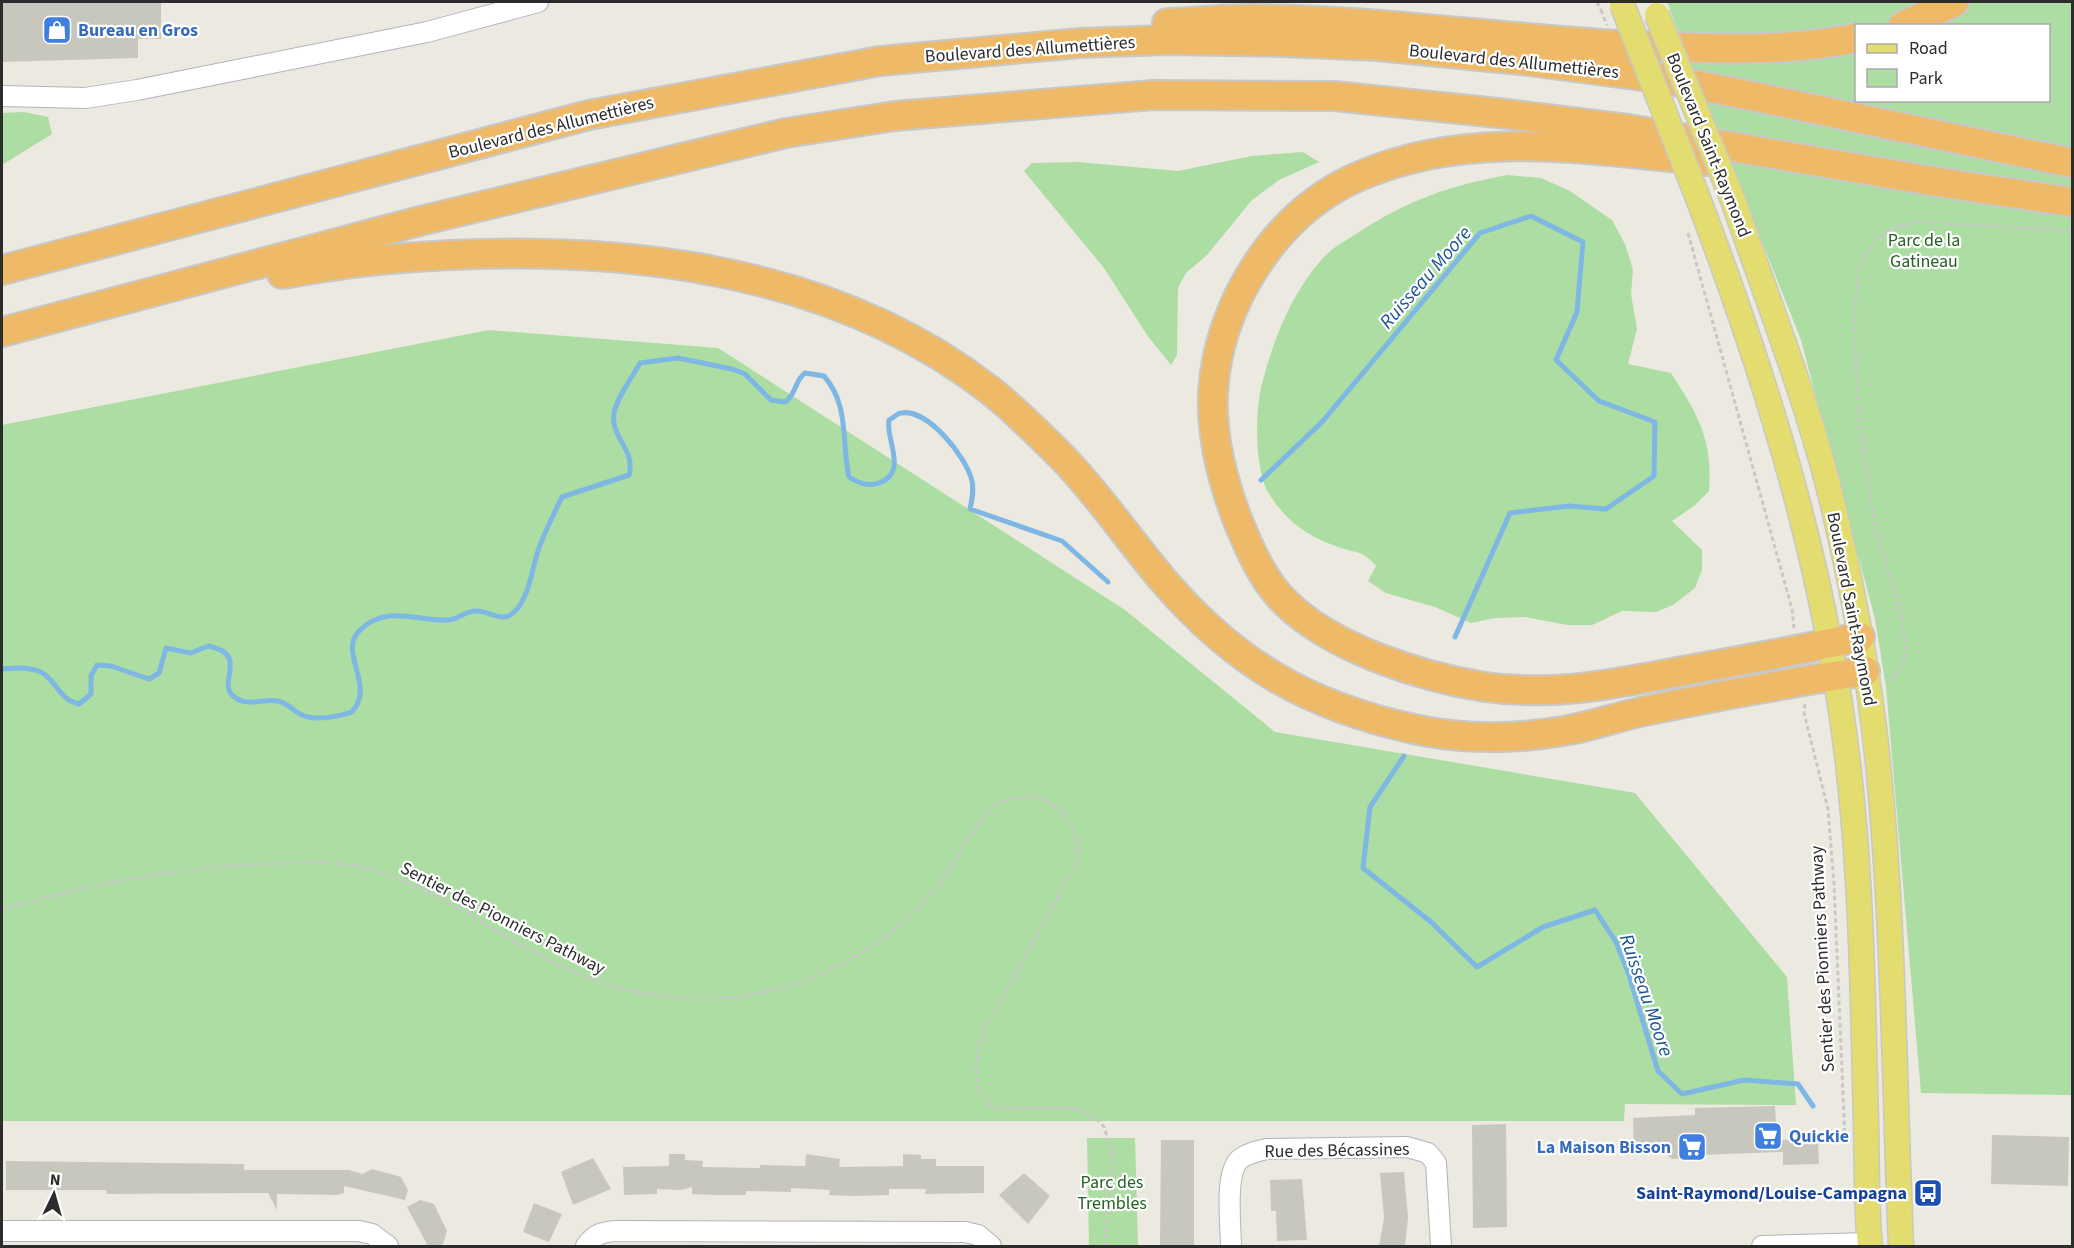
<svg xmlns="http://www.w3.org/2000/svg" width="2074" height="1248" font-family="'Source Sans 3',sans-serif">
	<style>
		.green { fill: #acdda2; fill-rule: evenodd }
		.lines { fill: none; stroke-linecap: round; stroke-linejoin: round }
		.stream { stroke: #7eb7e3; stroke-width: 5 }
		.building { fill: #c8c7be }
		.minor-casing { stroke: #b3b3be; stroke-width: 22 }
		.major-casing { stroke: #c8c8c8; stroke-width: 27 }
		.highway-casing { stroke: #c8c8c8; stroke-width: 32 }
		.path { stroke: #c8c8c8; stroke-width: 3; stroke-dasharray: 4.5 3; stroke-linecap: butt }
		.minor { stroke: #fff; stroke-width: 20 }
		.major { stroke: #e3dc6e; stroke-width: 24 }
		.highway { stroke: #efba68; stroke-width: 28 }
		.major-bridge-casing { stroke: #c8c8c8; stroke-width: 27; stroke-linecap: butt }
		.path-bridge { stroke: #c8c8c8; stroke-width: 3; stroke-dasharray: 4.5 3; stroke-linecap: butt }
		.major-bridge { stroke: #e3dc6e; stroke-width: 24 }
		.labels { text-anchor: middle; stroke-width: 4.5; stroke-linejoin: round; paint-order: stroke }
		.shop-label { font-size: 18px; font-weight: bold; fill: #366cbe; stroke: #fff; text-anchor: start }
		.street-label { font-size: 18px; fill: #2c2c2c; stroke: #fff }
		.park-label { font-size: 18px; fill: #246322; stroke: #fff }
		.transit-label { font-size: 18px; font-weight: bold; fill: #164399; stroke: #fff; text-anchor: end }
		.water-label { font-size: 20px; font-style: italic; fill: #1b5491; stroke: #fff }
	</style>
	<rect width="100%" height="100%" fill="#ece9e0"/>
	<g class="green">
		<path d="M1667 2H2072V1095L1921 1093 1886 687 1875 619 1801 340ZM1856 26H2048V100H1856Z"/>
		<path d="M24 112 48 117 52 134 2 165V113Z"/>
		<path d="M1303 152 1319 162 1279 180 1252 200 1207 255 1186 273 1178 288 1177 355 1171 365 1147 335 1104 268 1024 171 1032 163 1078 162 1178 171 1252 156Z"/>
		<path d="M1508 175 1541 178 1570 191 1612 220 1625 244 1633 270 1631 294 1637 329 1628 364 1671 373C1698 415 1713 439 1709 491L1694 506 1672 521 1702 550V570L1695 588 1673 605 1656 612 1622 611 1592 625H1567L1525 617 1495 618 1471 623 1435 607 1386 593 1368 581 1376 566C1362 550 1359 554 1341 548 1308 537 1286 522 1268 492 1255 469 1255 414 1261 388 1272 343 1291 293 1323 258 1332 248 1345 241 1356 234 1408 200 1448 186 1508 175Z"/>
		<path d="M489 330 718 348 1125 610 1275 732 1635 793 1787 977 1796 1105 1625 1104 1624 1121H2V425Z"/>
		<path d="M1087 1138H1135L1138 1246H1089Z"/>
	</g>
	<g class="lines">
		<g class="stream">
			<path d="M1261 480 1322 422 1480 233 1531 216 1583 242 1577 312 1556 360 1599 401 1655 422 1654 476 1606 509 1569 506 1510 513 1455 637"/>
			<path d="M2 669C15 668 32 666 44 674 58 684 60 700 79 704L91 694V676L97 665 111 666 149 679 159 673 166 648 191 653 208 646C250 654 217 682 233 696 247 708 263 698 278 701 288 703 293 711 302 715 315 721 338 717 352 712 376 685 338 653 359 631 386 604 415 621 447 620 458 620 466 610 477 611 494 612 503 626 518 608 531 590 532 567 539 548 545 531 554 514 562 497L629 475C636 449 610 438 614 413 617 397 632 378 640 363L678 358 732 369 745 374 771 400 785 402C796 395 795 380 805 373L824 376C850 406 841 441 849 477 858 483 868 487 879 483 909 472 885 439 889 420 893 418 898 413 901 413 928 408 967 458 972 481 974 491 972 500 970 509L1062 541 1108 582"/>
			<path d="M1404 756 1370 807 1363 868 1431 922 1477 967 1543 927 1595 910 1616 942 1628 972 1658 1071 1682 1094 1744 1080 1798 1084 1813 1106"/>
		</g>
	</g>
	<g class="building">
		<path d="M2 2H161V39H138V58L2 62Z"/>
		<path d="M1775 1106 1777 1140 1818 1139 1819 1164 1783 1165V1152L1697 1155 1692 1158 1672 1159 1663 1152 1634 1154 1633 1118 1695 1115V1108Z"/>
		<path d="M1506 1124 1507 1227 1473 1228 1472 1125Z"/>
		<path d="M1992 1135 2069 1137 2068 1186 1991 1184Z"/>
		<path d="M1161 1140H1194V1246H1160Z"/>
		<path d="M669 1154H685V1160L703 1161 702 1167 760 1168V1165L805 1166 806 1154 840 1159 839 1167 903 1166V1154L921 1155V1159H936V1166H984V1193L925 1194 926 1189H889V1195L855 1196 829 1195 830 1190 791 1188V1192L746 1191V1195H713L692 1194V1187L681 1190 657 1189V1194L624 1195 623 1167 669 1166Z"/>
		<path d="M593 1158 611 1189 573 1205 561 1172Z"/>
		<path d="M6 1161 244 1164V1170H349L362 1174 372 1169 401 1177 408 1190 405 1200 344 1186V1193L338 1195 277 1194V1210L268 1193 107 1194 106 1190H6Z"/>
		<path d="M1404 1172 1408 1218 1405 1246H1379L1384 1218 1380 1173Z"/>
		<path d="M1024 1173 1050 1196 1028 1224 999 1195Z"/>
		<path d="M1302 1179 1307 1240 1277 1241 1276 1211H1271L1270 1180Z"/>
		<path d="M420 1200 434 1204 447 1231 443 1244 439 1246H428L407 1207Z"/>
		<path d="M534 1203 562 1214 549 1242 523 1232Z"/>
	</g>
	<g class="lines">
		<g class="minor-casing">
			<g id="minor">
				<path d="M2 96 85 98 137 90 427 32 538 2"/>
				<path d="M2 1231H359L372 1234 388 1246"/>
				<path d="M586 1246C594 1235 601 1232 615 1231L965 1232 978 1235 991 1246"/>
				<path d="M1231 1246C1231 1226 1224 1172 1240 1159 1248 1153 1258 1151 1267 1149L1407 1147 1428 1153 1436 1163 1441 1246"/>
				<path d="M1762 1246 1869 1243"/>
			</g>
		</g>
		<g class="major-casing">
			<g id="major">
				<path d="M1696 193C1769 384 1829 579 1850 782 1862 895 1863 1009 1866 1122 1867 1163 1866 1205 1870 1246"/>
				<path d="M1733 200C1770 308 1814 415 1838 527 1855 601 1869 678 1877 754 1894 917 1894 1082 1901 1246"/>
			</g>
		</g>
		<g class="highway-casing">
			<g id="highway">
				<path d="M1167 23C1194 22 1222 19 1249 19 1381 19 1512 41 1644 46 1715 49 1786 52 1856 38"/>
				<path d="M1903 26 1954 2"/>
				<path d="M1708 161C1591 150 1467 127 1355 178 1274 215 1218 305 1213 393 1211 436 1223 482 1238 521 1250 550 1263 581 1286 603 1333 649 1422 677 1485 687 1554 697 1621 683 1688 670 1746 660 1803 649 1860 637"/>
				<path d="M2 270 589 115 880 61 1080 43 1166 40 1281 42 1378 46 1529 61 1665 79 1737 93 2072 163"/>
				<path d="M282 274C314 269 346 263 378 260 587 241 819 257 991 391 1016 411 1040 435 1062 457 1099 495 1129 540 1163 580 1234 663 1307 706 1414 729 1462 740 1516 739 1563 731 1589 727 1614 718 1640 712 1715 696 1790 683 1865 671"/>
				<path d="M2 332 420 221 786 133 895 116 1153 95 1334 96 1498 113 1628 129 1937 182 2072 202"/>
			</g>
		</g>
		<g class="path">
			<path d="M1597 2 1601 10"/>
			<path d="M1688 233 1792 609 1794 629"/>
			<path d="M1888 681C1897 675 1904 668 1905 656 1908 615 1884 568 1876 528 1865 474 1841 298 1866 253 1878 233 1896 226 1918 222L2072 231"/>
			<path d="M1805 704 1804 713 1828 809 1834 884 1845 1140"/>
			<path d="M2 909C87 885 173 868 262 864 294 863 325 860 356 866 425 881 483 925 544 958 672 1026 817 1009 920 906 949 877 965 838 992 808 1034 779 1083 810 1078 861L983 1032 976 1063 978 1091 994 1108H1077L1096 1118 1104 1127 1112 1151 1105 1246"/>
		</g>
		<use href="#minor" class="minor"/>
		<use href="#major" class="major"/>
		<use href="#highway" class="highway"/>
		<g class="major-bridge-casing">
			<g id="major-bridge">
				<path d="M1622 4 1696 193"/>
				<path d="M1657 15 1733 200"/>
			</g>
		</g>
		<path class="path-bridge" d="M1601 10 1607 25"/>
		<use href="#major-bridge" class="major-bridge"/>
	</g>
	<defs>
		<g id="shop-square" transform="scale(1.5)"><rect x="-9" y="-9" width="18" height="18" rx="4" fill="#3f7fe0" stroke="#fff"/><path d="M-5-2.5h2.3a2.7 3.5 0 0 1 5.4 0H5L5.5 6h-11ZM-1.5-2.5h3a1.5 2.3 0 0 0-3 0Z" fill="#fff"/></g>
		<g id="supermarket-square" transform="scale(1.5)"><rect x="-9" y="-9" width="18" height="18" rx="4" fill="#3f7fe0" stroke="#fff"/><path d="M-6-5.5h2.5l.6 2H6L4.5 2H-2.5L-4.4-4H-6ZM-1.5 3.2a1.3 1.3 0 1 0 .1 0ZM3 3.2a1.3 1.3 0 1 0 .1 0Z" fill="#fff"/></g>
		<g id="bus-square" transform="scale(1.5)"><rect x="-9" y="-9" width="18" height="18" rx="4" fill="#1a4fb4" stroke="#fff"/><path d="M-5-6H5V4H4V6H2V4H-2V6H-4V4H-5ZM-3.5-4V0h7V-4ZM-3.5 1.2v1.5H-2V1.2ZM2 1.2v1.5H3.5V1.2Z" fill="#fff"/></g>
	</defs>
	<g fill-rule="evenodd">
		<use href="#shop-square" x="57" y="30"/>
		<use href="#supermarket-square" x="1768" y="1136"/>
		<use href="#supermarket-square" x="1692" y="1147"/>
		<use href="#bus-square" x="1928" y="1193"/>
	</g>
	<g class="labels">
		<g class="shop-label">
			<text x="78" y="36">Bureau en Gros</text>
			<text x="1789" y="1142">Quickie</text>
			<text x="1671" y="1153" text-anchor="end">La Maison Bisson</text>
		</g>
		<g class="street-label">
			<text transform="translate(1030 49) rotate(-4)" y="6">Boulevard des Allumettières</text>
			<text transform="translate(1514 61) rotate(6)" y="6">Boulevard des Allumettières</text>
			<text transform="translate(551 127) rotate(-14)" y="6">Boulevard des Allumettières</text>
			<text transform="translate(1709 145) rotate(68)" y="6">Boulevard Saint-Raymond</text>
			<text transform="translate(1852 609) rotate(79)" y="6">Boulevard Saint-Raymond</text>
			<text transform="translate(503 918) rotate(27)" y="6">Sentier des Pionniers Pathway</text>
			<text transform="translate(1822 959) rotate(-93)" y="6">Sentier des Pionniers Pathway</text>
			<text transform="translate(1337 1150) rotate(-1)" y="6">Rue des Bécassines</text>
		</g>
		<g class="park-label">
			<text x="1924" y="246">Parc de la<tspan x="1924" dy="21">Gatineau</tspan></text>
			<text x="1112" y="1188">Parc des<tspan x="1112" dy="21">Trembles</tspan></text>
		</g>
		<g class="transit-label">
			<text x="1907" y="1199">Saint-Raymond/Louise-Campagna</text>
		</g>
		<g class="water-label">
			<text transform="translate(1425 277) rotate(-49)" y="7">Ruisseau Moore</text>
			<text transform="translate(1647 995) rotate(71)" y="7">Ruisseau Moore</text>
		</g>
	</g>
	<rect width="2074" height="1248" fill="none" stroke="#2c2c2c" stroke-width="6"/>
	<rect x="1855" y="24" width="195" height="78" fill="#ffffff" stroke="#ababab" stroke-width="1.5"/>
	<rect x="1867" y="44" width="30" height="9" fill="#e3dc6e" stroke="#ababab" stroke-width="1.5"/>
	<text x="1909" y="54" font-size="18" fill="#2c2c2c">Road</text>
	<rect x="1867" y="69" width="30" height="18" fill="#acdda2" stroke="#ababab" stroke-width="1.5"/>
	<text x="1909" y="84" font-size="18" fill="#2c2c2c">Park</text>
	<g transform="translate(54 1194) rotate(5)" stroke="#ffffff" stroke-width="4.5" paint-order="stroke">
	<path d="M0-4.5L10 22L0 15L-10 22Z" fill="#2c2c2c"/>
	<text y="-9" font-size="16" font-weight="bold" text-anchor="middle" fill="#2c2c2c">N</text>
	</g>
</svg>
